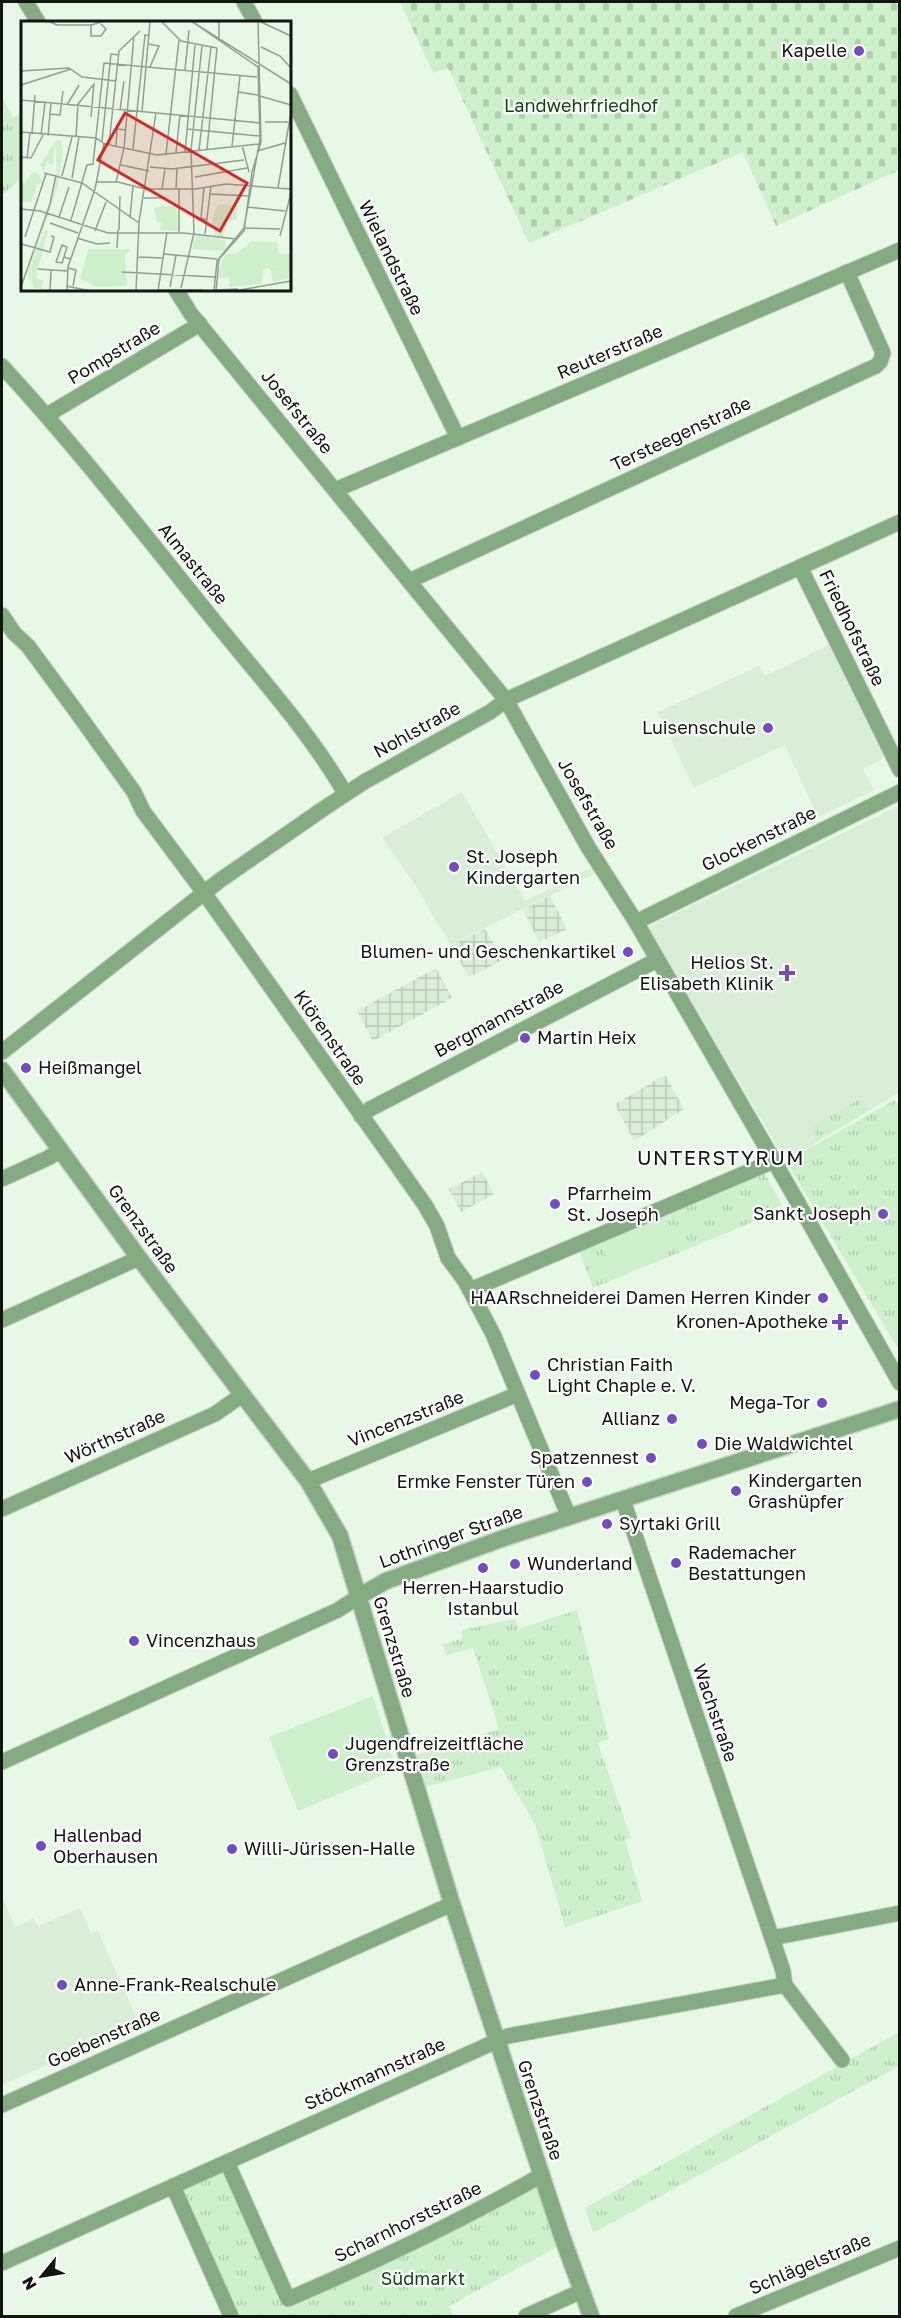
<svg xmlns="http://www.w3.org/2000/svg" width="901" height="2318" font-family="'Golos Text',sans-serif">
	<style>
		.built { fill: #d8eed7 }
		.industrial { fill: url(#industrial-grid) }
		.grass { fill: url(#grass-tufts) }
		.cemetery { fill: url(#cemetery-stones) }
		.garden { fill: #cef0cc }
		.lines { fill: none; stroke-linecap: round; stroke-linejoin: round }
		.minor-casing { stroke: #c6d4c4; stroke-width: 17 }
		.tertiary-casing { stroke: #c6d4c4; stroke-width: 19 }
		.minor { stroke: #85ab83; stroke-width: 15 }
		.tertiary { stroke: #85ab83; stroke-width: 16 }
		.poi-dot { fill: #714cc5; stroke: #fff; stroke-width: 2 }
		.labels { text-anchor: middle; stroke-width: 4.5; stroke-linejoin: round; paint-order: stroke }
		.poi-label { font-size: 18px; fill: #111611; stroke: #fff; text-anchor: start }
		.park-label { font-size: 18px; fill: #0f4610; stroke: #fff }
		.street-label { font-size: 18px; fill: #111611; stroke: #fff }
		.neighbourhood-label { font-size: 20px; letter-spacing: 1.5px; fill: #111611; stroke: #fff }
		.inset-road { fill: none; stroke: #929e91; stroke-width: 1.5 }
		.view { fill: #d62828; fill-opacity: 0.15; stroke: #d62828; stroke-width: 3 }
		.inset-edge { fill: none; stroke: #111611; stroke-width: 3 }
	</style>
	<defs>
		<pattern id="industrial-grid" width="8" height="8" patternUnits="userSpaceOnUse" patternTransform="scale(1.5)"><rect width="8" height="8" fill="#d8eed7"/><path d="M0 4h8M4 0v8" fill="none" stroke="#b8cbb8"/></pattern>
		<pattern id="grass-tufts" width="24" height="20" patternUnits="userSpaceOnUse" patternTransform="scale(1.5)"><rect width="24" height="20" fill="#cef0cc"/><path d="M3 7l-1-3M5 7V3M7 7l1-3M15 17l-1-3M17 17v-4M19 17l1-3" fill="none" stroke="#b0cdae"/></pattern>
		<pattern id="cemetery-stones" width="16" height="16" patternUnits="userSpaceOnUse" patternTransform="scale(1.5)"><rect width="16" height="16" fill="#cef0cc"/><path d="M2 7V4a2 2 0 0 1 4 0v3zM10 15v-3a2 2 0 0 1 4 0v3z" fill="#b0cdae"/></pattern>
	</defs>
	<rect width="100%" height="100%" fill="#e8f8e6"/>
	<g class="built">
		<path d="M829 645 884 758 863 769 874 790 818 817 785 745 694 788 658 712 759 666 765 676Z"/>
		<path d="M462 792 525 901 600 864 604 869 450 945 414 883 382 838Z"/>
		<path d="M899 806V1092L786 1161 648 927Z"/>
		<path d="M2 1897 15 1927 34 1918 38 1926 80 1908 91 1933 98 1931 139 2024 2 2085Z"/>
	</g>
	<g class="industrial">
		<path d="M550 896 567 929 539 942 523 910Z"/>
		<path d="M485 929 503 960 469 977 450 946Z"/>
		<path d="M436 968 452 998 373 1041 357 1011Z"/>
		<path d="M665 1075 684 1109 634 1141 615 1104Z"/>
		<path d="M482 1172 494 1194 461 1212 449 1189Z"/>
	</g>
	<g class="grass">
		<path d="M2 97 13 118 22 112V178L2 195Z"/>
		<path d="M860 1099 867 1112 818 1140 811 1127Z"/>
		<path d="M895 1100 900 1109 899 1350 786 1161Z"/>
		<path d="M764 1172 782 1205 744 1226 593 1288 579 1250Z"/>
		<path d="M577 1610 609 1739 598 1743 631 1838 625 1840 642 1901 565 1927 535 1824 501 1767 417 1789 407 1758 499 1729 473 1648 446 1655 443 1644 462 1639V1630L515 1619 519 1629Z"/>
		<path d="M899 2032V2066L593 2233 585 2208Z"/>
		<path d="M227 2162 288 2299 542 2175 564 2243 449 2306 453 2316H235L177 2193Z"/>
	</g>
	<path class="cemetery" d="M400 2H899L900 87 897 88 900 93 899 170 776 226 743 152 529 243 448 68 433 73Z"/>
	<g class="garden">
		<path d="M662 1217 675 1249 613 1275 600 1243Z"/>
		<path d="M373 1696 396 1770 298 1811 269 1737Z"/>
	</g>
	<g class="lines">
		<g class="minor-casing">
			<g id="minor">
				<path d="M26 2 38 22"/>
				<path d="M244 2 255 22"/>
				<path d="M290 94 458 438"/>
				<path d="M176 290 191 314 506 700 588 847 636 922 793 1194 900 1383"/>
				<path d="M2 366C74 444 140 529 207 612 254 671 307 728 345 793"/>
				<path d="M47 415 200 324"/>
				<path d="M335 490 900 250"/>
				<path d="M800 567 900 770"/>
				<path d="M409 581 876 366 880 362 883 353 847 272"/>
				<path d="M2 615 14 633 28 646 73 707 134 792 143 811 205 894 425 1205 437 1226 448 1258 465 1281 493 1334 569 1517"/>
				<path d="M636 922 900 792"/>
				<path d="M2 1052 219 881 323 809 364 782 490 712 506 700 900 522"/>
				<path d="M361 1116 370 1109 657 960"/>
				<path d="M2 1179 48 1158 61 1150"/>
				<path d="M470 1290 774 1161"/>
				<path d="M2 1320 139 1258"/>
				<path d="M308 1481 518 1394"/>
				<path d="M623 1500 772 1938"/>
				<path d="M2 1509 215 1414 242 1395"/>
				<path d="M2 1762 338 1610 358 1597"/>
				<path d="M785 1985 842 2060"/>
				<path d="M2 2105 452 1904"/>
				<path d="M227 2162 288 2299C375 2262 459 2222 542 2175"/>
				<path d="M173 2186 231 2316"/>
				<path d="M2 2263 508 2036 785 1985 783 1971 772 1938 900 1913"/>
				<path d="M526 2316 582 2291"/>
				<path d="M736 2316 900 2248"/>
			</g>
		</g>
		<g class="tertiary-casing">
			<g id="tertiary">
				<path d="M2 1070 139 1258 308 1481 340 1536 452 1904 560 2231 591 2316"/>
				<path d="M358 1597 386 1581 504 1538 900 1409"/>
			</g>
		</g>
		<use href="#minor" class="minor"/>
		<use href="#tertiary" class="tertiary"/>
	</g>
	<g class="poi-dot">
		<circle cx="859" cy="51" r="6"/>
		<circle cx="768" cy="728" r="6"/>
		<circle cx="454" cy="867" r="6"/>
		<circle cx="628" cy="952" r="6"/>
		<path d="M784 964h6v6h6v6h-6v6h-6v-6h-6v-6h6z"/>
		<circle cx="525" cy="1038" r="6"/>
		<circle cx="26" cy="1068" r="6"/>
		<circle cx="555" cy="1204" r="6"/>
		<circle cx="883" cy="1214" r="6"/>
		<circle cx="823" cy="1298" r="6"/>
		<path d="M837 1313h6v6h6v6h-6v6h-6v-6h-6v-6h6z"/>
		<circle cx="535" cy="1375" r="6"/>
		<circle cx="822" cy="1403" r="6"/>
		<circle cx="672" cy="1419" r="6"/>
		<circle cx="702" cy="1444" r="6"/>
		<circle cx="651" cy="1458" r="6"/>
		<circle cx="587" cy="1482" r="6"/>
		<circle cx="736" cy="1491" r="6"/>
		<circle cx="607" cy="1524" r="6"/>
		<circle cx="676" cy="1563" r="6"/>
		<circle cx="515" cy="1564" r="6"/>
		<circle cx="483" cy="1568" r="6"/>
		<circle cx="134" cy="1641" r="6"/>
		<circle cx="333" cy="1754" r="6"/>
		<circle cx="41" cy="1846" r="6"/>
		<circle cx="232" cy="1849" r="6"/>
		<circle cx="62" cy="1985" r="6"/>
	</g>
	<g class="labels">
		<g class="poi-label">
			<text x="847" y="57" text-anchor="end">Kapelle</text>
			<text x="756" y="734" text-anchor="end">Luisenschule</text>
			<text x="466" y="863">St. Joseph<tspan x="466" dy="21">Kindergarten</tspan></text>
			<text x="616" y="958" text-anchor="end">Blumen- und Geschenkartikel</text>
			<text x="774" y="969" text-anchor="end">Helios St.<tspan x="774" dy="21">Elisabeth Klinik</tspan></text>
			<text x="537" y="1044">Martin Heix</text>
			<text x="38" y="1074">Heißmangel</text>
			<text x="567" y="1200">Pfarrheim<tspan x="567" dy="21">St. Joseph</tspan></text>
			<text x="871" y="1220" text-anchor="end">Sankt Joseph</text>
			<text x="811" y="1304" text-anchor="end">HAARschneiderei Damen Herren Kinder</text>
			<text x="828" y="1328" text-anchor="end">Kronen-Apotheke</text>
			<text x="547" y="1371">Christian Faith<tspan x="547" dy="21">Light Chaple e. V.</tspan></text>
			<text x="810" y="1409" text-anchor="end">Mega-Tor</text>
			<text x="660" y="1425" text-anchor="end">Allianz</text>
			<text x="714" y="1450">Die Waldwichtel</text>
			<text x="639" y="1464" text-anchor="end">Spatzennest</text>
			<text x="748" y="1487">Kindergarten<tspan x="748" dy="21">Grashüpfer</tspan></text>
			<text x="575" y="1488" text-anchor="end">Ermke Fenster Türen</text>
			<text x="619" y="1530">Syrtaki Grill</text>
			<text x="688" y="1559">Rademacher<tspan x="688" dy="21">Bestattungen</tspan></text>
			<text x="527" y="1570">Wunderland</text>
			<text x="483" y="1594" text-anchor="middle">Herren-Haarstudio<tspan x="483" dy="21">Istanbul</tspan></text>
			<text x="146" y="1647">Vincenzhaus</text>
			<text x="345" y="1750">Jugendfreizeitfläche<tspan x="345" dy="21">Grenzstraße</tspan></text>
			<text x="53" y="1842">Hallenbad<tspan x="53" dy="21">Oberhausen</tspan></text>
			<text x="244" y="1855">Willi-Jürissen-Halle</text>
			<text x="74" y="1991">Anne-Frank-Realschule</text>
		</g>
		<g class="park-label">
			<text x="581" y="112">Landwehrfriedhof</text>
			<text x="423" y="2285">Südmarkt</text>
		</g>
		<g class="street-label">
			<text transform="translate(391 258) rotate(64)" y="6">Wielandstraße</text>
			<text transform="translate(610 352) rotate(-23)" y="6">Reuterstraße</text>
			<text transform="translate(114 353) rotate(-31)" y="6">Pompstraße</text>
			<text transform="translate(297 412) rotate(51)" y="6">Josefstraße</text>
			<text transform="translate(681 434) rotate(-25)" y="6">Tersteegenstraße</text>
			<text transform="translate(193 564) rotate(51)" y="6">Almastraße</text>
			<text transform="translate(852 628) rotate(64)" y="6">Friedhofstraße</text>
			<text transform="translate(417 730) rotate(-29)" y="6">Nohlstraße</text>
			<text transform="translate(588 804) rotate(60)" y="6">Josefstraße</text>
			<text transform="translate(759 839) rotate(-26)" y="6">Glockenstraße</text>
			<text transform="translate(499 1019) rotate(-28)" y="6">Bergmannstraße</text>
			<text transform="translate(330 1038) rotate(55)" y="6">Klörenstraße</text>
			<text transform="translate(143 1229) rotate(54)" y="6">Grenzstraße</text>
			<text transform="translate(406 1419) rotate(-22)" y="6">Vincenzstraße</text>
			<text transform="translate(115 1437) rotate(-24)" y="6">Wörthstraße</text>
			<text transform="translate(451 1537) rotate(-20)" y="6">Lothringer Straße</text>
			<text transform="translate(394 1647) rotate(73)" y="6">Grenzstraße</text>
			<text transform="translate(715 1713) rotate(71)" y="6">Wachstraße</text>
			<text transform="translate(104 2038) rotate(-24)" y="6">Goebenstraße</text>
			<text transform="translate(375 2074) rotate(-24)" y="6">Stöckmannstraße</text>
			<text transform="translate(540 2110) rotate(71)" y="6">Grenzstraße</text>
			<text transform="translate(408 2222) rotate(-26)" y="6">Scharnhorststraße</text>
			<text transform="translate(810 2264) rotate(-23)" y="6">Schlägelstraße</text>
		</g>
		<g class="neighbourhood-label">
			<text x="721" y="1165">UNTERSTYRUM</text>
		</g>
	</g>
	<g transform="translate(21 21)">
		<rect width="270" height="270" fill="#e8f8e6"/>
		<path d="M39 118 42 129 37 165 10 245V270L7 251 29 185 36 153 34 121ZM270 232V256L252 261 249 247 259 245 257 233Z" fill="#cef0cc"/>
		<path d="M141 178 142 185H156L157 210 139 209 141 201H136L133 187 141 185ZM197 183 217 184 215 199H207L202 216 193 214 194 207 189 206ZM175 214 204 219 206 226 203 230 171 228ZM231 220 256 221 259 245 242 248 241 263 208 266V256L195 258 204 233 216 232Z" fill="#cef0cc"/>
		<path d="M34 121 32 144 25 141 23 151 19 144ZM12 151 18 153 22 162 16 163 11 181H0V166ZM24 209 27 210 16 251V258L22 259 21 268 12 267 10 245ZM67 228H111L104 234 106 265 77 266 59 258Z" fill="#cef0cc"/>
		<path class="inset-road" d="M27 0 36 4H70L84 0M140 0 160 20 196 27M170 0 270 63M170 0 237 46 239 118 223 207 196 240 193 270M240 1 270 15M70 4V15H80L85 8 80 3M198 19V0M128 23 138 25 129 46M240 26 259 35 270 47M164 49 168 9M0 50 48 47 61 56 95 60M0 64 50 48M217 71 237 74M239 75 270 84M0 79 239 102M46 84 58 64M99 89 103 60M121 91 129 0M29 93 39 94 42 70M70 96 73 62M244 101H267M166 108 238 115M0 111 75 117 84 123 136 134 238 123M11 112 14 74M20 114 24 82M27 115 30 82M55 116 57 83 73 63M81 120 90 33 98 34M88 123 98 30 119 10M221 124 228 151M95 125 96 108 105 109M211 125 219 55M112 128 124 14 129 15M186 128 196 27M178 129 190 26M236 130 264 122M155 131 159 94M164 131 174 24M145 133 158 19M0 136 10 137 22 114M6 138 9 112M100 144 128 150M129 146 151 148 223 139M23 152 61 162 118 202M41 155 51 116M174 156 226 147M51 157 58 116M75 161H97L124 168M95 161 103 127 113 15M183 166 180 197 186 199M257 167 270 91M124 168H174L205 163 270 168M141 168 144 148M155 168 156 147M158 168V211M189 173 228 175M123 177H142M226 186 264 190M0 188 19 190 87 212H163L215 218M38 196 48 166M109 197 112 165M50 199 66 144 72 143 83 42 236 56M29 202 57 212M223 207 259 208M98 209 99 175M74 210 85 181M184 213 190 165M259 215 270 172M4 216 25 153M56 217 76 223 89 222M0 223 29 231 33 216 30 215M96 227 97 209M143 233 196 238M43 236 41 242 35 241 41 224 46 226 43 236 49 238M117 236 142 237M47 247 55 249 52 265M17 248 46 250M101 251 194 256M45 265 70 270M0 266 29 183 35 154M149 266 155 234M160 267 173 212 170 129 181 25M137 269H182M195 269 217 268M29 270 30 249M46 270 47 246 74 168 83 122M115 270 118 201 135 92M137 270 146 211M195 270 198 238 223 210 231 151 240 121 237 0M213 270 270 260"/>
		<path class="view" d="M104 92 226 162 199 210 77 139Z"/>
		<rect width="270" height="270" class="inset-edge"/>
	</g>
	<rect width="901" height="2318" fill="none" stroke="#111611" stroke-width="6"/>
	<g transform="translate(42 2276) rotate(240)" stroke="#ffffff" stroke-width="4.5" paint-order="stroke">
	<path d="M0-4.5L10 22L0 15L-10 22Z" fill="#111611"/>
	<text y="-9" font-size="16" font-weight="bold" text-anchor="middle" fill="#111611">N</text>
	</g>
</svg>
